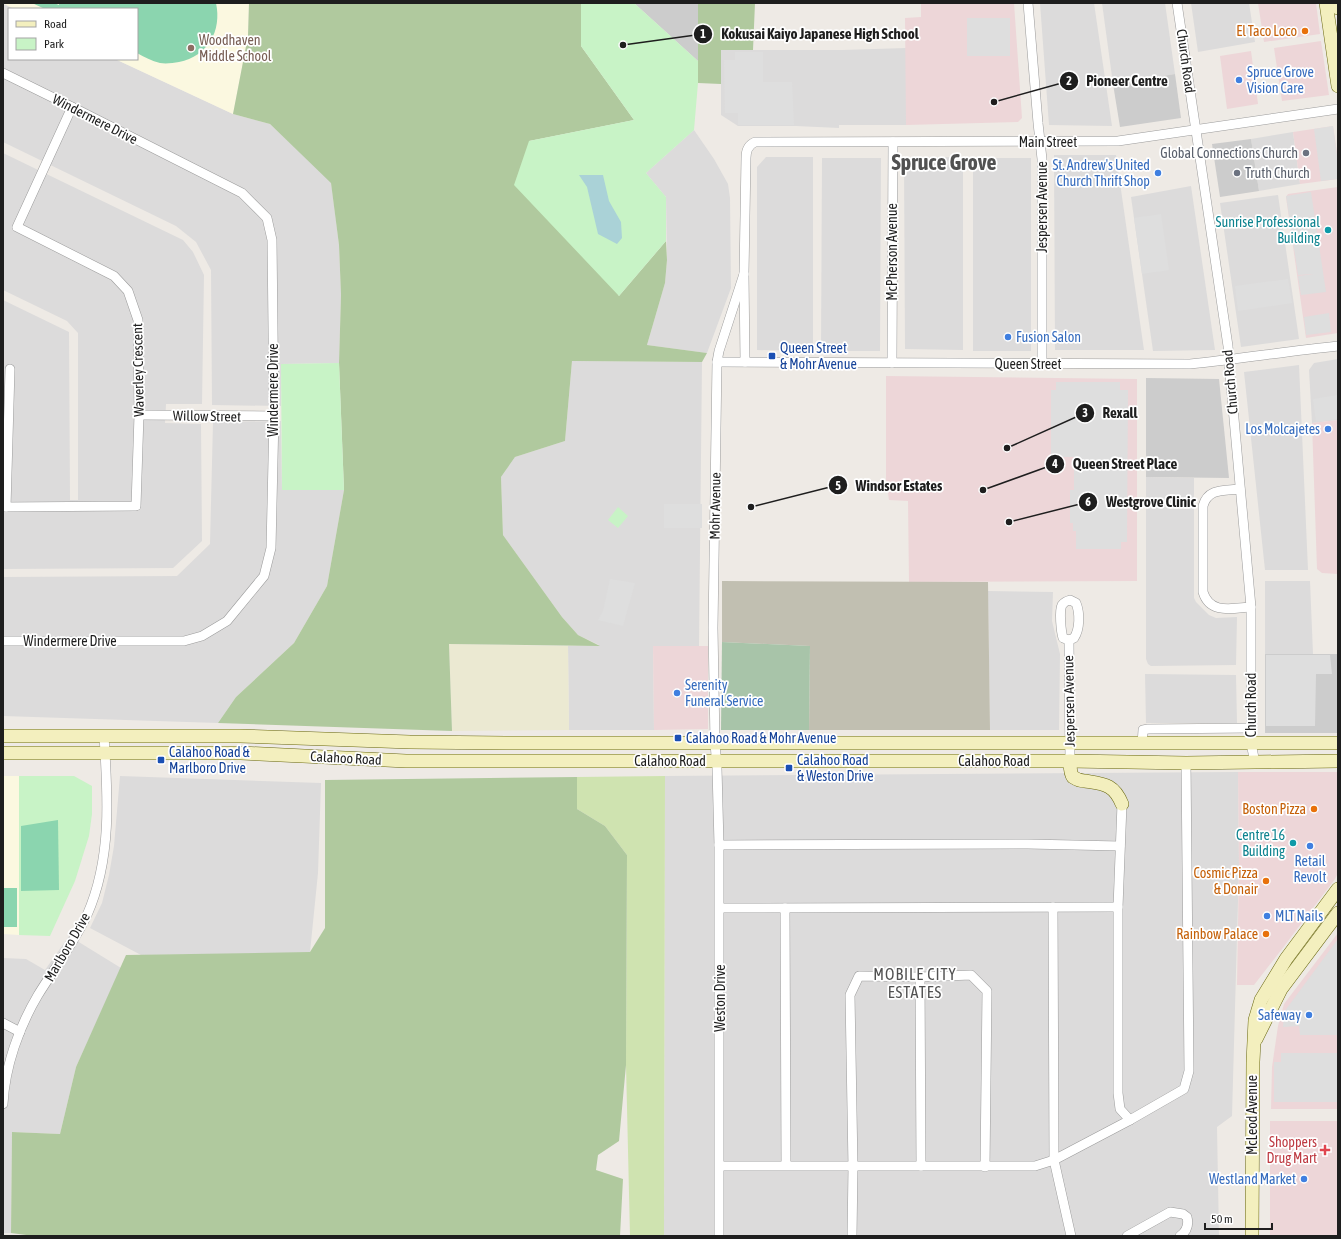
<svg xmlns="http://www.w3.org/2000/svg" width="1341" height="1239" font-family="'Asap Condensed',sans-serif">
	<style>
		.residential { fill: #dcdbdb }
		.commercial { fill: #edd6d8 }
		.education { fill: #fbf8e0 }
		.religious { fill: #ccc }
		.construction { fill: #c1bfb1 }
		.farmland { fill: #ebe9d2 }
		.grass { fill: #cfe3b0 }
		.forest { fill: #b0c99e }
		.cemetery { fill: #a8c4a9 }
		.park { fill: #c8f3c6 }
		.pitch { fill: #8bd5af }
		.parking { fill: #dedede }
		.water { fill: #aad2d7 }
		.lines { fill: none; stroke-linecap: round; stroke-linejoin: round }
		.street-casing { stroke: #9b9b9b; stroke-width: 10 }
		.secondary-casing { stroke: #696810; stroke-width: 14 }
		.street { stroke: #fff; stroke-width: 9 }
		.secondary { stroke: #f3efbe; stroke-width: 13 }
		.food-dot { fill: #e8710a; stroke: #fff; stroke-width: 1.5 }
		.education-dot { fill: #8d6e63; stroke: #fff; stroke-width: 1.5 }
		.shop-dot { fill: #3f7fe0; stroke: #fff; stroke-width: 1.5 }
		.worship-dot { fill: #6b7280; stroke: #fff; stroke-width: 1.5 }
		.culture-dot { fill: #0f9aa8; stroke: #fff; stroke-width: 1.5 }
		.transit-dot { fill: #1a4fb4; stroke: #fff; stroke-width: 1.5 }
		.health-dot { fill: #e0444e; stroke: #fff; stroke-width: 1.5 }
		.labels { text-anchor: middle; stroke-width: 3.5; stroke-linejoin: round; paint-order: stroke }
		.food-label { font-size: 14px; fill: #c56008; stroke: #fff; text-anchor: end }
		.education-label { font-size: 14px; fill: #785e54; stroke: #fff; text-anchor: start }
		.street-label { font-size: 14px; fill: #1e1e1e; stroke: #fff }
		.shop-label { font-size: 14px; fill: #366cbe; stroke: #fff; text-anchor: start }
		.worship-label { font-size: 14px; fill: #5b616d; stroke: #fff; text-anchor: end }
		.culture-label { font-size: 14px; fill: #0d838f; stroke: #fff; text-anchor: end }
		.transit-label { font-size: 14px; fill: #164399; stroke: #fff; text-anchor: start }
		.health-label { font-size: 14px; fill: #be3a42; stroke: #fff; text-anchor: end }
		.quarter-label { font-size: 16px; letter-spacing: 1px; fill: #515151; stroke: #fff }
		.town-label { font-size: 22px; font-weight: bold; fill: #515151; stroke: #fff }
		.leader { fill: none; stroke: #1e1e1e; stroke-width: 1.5 }
		.callout-dot { fill: #1e1e1e; stroke: #fff; stroke-width: 1.5 }
		.mark-label { font-size: 12px; text-anchor: middle; font-weight: bold; fill: #fff }
		.callout-label { font-size: 15px; text-anchor: middle; font-weight: bold; fill: #1e1e1e; stroke: #fff; stroke-width: 3.5; stroke-linejoin: round; paint-order: stroke }
	</style>
	<rect width="100%" height="100%" fill="#eeeae5"/>
	<g class="residential">
		<path d="M1040 3H1094L1112 126 1049 125Z"/>
		<path d="M1102 3H1165L1175 74 1113 84Z"/>
		<path d="M1191 3H1249L1255 42 1198 52Z"/>
		<path d="M3 4 14 9H9V59H115L233 114 270 124 331 182 339 245 341 295 339 363 281 364V406L212 405 211 270 196 242 176 226 3 142Z"/>
		<path d="M906 48V125H839V128L796 126H738L721 115V50H842Z"/>
		<path d="M694 130 714 159 728 184 730 198 731 288 707 353 647 345 665 283 667 260 666 197 646 173Z"/>
		<path d="M1293 132 1300 184 1259 191 1251 139Z"/>
		<path d="M3 153 183 240 193 252 204 275 202 404H166L165 423 201 424 202 541 173 568 3 569V300L69 332 70 500H78V333L67 321 3 290Z"/>
		<path d="M1054 155H1116L1144 350H1055Z"/>
		<path d="M766 157H813V351L757 350V167Z"/>
		<path d="M963 157V350L905 349 904 158Z"/>
		<path d="M822 158H881L880 351H821Z"/>
		<rect x="973" y="158" width="58" height="193"/>
		<path d="M1191 186 1215 350 1153 351 1131 197Z"/>
		<path d="M1278 195 1299 339 1241 347 1220 203Z"/>
		<path d="M1338 359V420L1312 423 1309 370 1314 363Z"/>
		<path d="M572 361 702 362 699 646H653L654 730H569L568 646 599 645 578 635 562 617 503 535 501 477 515 457 565 441Z"/>
		<path d="M1299 365 1308 570H1265L1244 372Z"/>
		<path d="M281 421 282 490H344L327 586 294 643 236 697 218 723 3 716V577L177 576 210 544 213 422Z"/>
		<path d="M1146 477 1194 478V598L1196 602 1209 615 1216 618 1237 617 1236 665 1151 666 1148 664 1146 659Z"/>
		<path d="M1265 581H1310L1313 654H1265Z"/>
		<path d="M988 591 1053 592 1052 621 1060 654 1059 730H990Z"/>
		<path d="M1145 674 1236 675 1237 723H1146Z"/>
		<path d="M1238 772 1239 865 1232 1116 1217 1127 1219 1236H664L665 776Z"/>
		<path d="M120 776 321 783 318 873 310 952 312 953 141 955 90 928 102 903 109 875 114 846Z"/>
		<path d="M69 936 121 968 76 1067 60 1134 12 1132 11 1233H3V958L26 959 45 970Z"/>
	</g>
	<g class="commercial">
		<path d="M943 3H1014L1022 118 1018 122 906 125 905 18 921 17V4H943Z"/>
		<path d="M1258 3H1316L1320 34 1264 42Z"/>
		<path d="M1321 41 1329 95 1282 101 1274 48Z"/>
		<path d="M1251 51 1258 104 1227 109 1220 56Z"/>
		<path d="M1333 126 1338 159V179L1300 184 1293 132Z"/>
		<path d="M1338 187V333L1306 338 1286 197 1288 194Z"/>
		<path d="M886 376 1137 379V581L909 582 908 501 889 500 886 479Z"/>
		<path d="M1338 420V574L1322 573 1317 569 1312 423Z"/>
		<path d="M653 646H708V729L654 730Z"/>
		<path d="M1238 772H1338V873L1335 879 1282 949 1254 985H1237L1239 865Z"/>
		<path d="M1338 933V1109H1271L1272 1067 1278 1026 1284 1004Z"/>
		<rect x="1270" y="1121" width="68" height="115"/>
	</g>
	<g class="education">
		<path d="M3 3H249L248 36 233 114 115 59H137V9H14Z"/>
		<path d="M3 776H19V935L3 934Z"/>
	</g>
	<g class="religious">
		<path d="M634 3H698V61Z"/>
		<path d="M1175 74 1181 118 1120 127 1113 84Z"/>
		<path d="M1251 139 1259 191 1220 197 1212 144Z"/>
		<path d="M1146 378 1219 379 1229 478 1146 477Z"/>
		<rect x="1265" y="654" width="73" height="79"/>
	</g>
	<path class="construction" d="M722 581 988 582 990 730H809L810 646 722 642Z"/>
	<path class="farmland" d="M449 644 568 646 569 730 452 731Z"/>
	<path class="grass" d="M665 776 664 1236H630L626 1065 627 855 605 826 577 809V777Z"/>
	<g class="forest">
		<path d="M249 3H581V46L634 120 529 141 619 296 666 241 667 260 665 283 647 345 707 353 702 362 572 361 565 441 515 457 501 477 503 535 562 617 578 635 600 646 449 644 452 731 218 723 236 697 294 643 327 586 344 490 339 363 341 295 339 245 331 183 270 124 233 114 248 36Z"/>
		<path d="M698 3H755L753 50H721V84L698 83Z"/>
		<path d="M577 777V809L605 826 627 855 626 1065 619 1141 598 1155 596 1170 623 1179 620 1236H34L11 1233 12 1132 60 1134 76 1067 126 955 310 952 325 928V780Z"/>
	</g>
	<path class="cemetery" d="M722 642 810 646 809 730H721Z"/>
	<g class="park">
		<path d="M581 3H634L698 61V83L694 130 646 173 666 197V241L619 296 514 185 529 141 634 120 581 46Z"/>
		<path d="M339 363 344 490H282L281 364Z"/>
		<path d="M618 507 628 516 618 528 608 520Z"/>
		<path d="M19 776H74L92 786V814L89 836 75 881 50 936 19 935Z"/>
	</g>
	<g class="pitch">
		<path d="M32 3H54L59 5V3H216C222 31 208 56 179 62 173 63 166 64 160 63 152 61 144 57 137 53V9H45Z"/>
		<path d="M58 820 59 890 21 891V826Z"/>
		<rect x="3" y="888" width="14" height="39"/>
	</g>
	<g class="parking">
		<rect x="967" y="18" width="43" height="38"/>
		<path d="M735 52H763V82H792L794 125H738V113H725L724 60H735Z"/>
		<path d="M1333 126 1338 162V179L1321 181 1314 129Z"/>
		<path d="M1311 192 1326 292 1301 295 1298 276 1314 274 1298 275 1286 196Z"/>
		<path d="M1161 214 1169 270 1142 274 1134 218Z"/>
		<path d="M1288 279 1292 303 1238 311 1235 286Z"/>
		<path d="M1329 313 1331 332 1306 335 1304 317Z"/>
		<path d="M1056 382H1120V390H1128L1127 542H1121V549H1076V531H1073V523H1070V490H1074V457H1051V390H1056Z"/>
		<path d="M1338 395V419L1316 422 1313 399Z"/>
		<rect x="664" y="504" width="38" height="24"/>
		<path d="M610 579 635 583 623 626 598 620 603 611Z"/>
		<path d="M1266 655H1330L1332 674H1316L1315 726H1266Z"/>
		<path d="M1338 939V1035H1300L1299 1026 1283 1027 1284 1012Z"/>
		<path d="M1281 1053H1338V1102H1274V1062H1281Z"/>
	</g>
	<path class="water" d="M579 175H603L609 201 621 222 622 238 617 244 598 234 587 187Z"/>
	<g class="lines">
		<g class="street-casing">
			<g id="street">
				<path d="M1028 3 1038 123 1042 159V364"/>
				<path d="M1177 3 1228 346 1230 374 1251 607V743L1255 763"/>
				<path d="M3 73 72 107 242 193 267 218 272 240 274 416 271 548 264 576 227 621 202 636 184 641H3"/>
				<path d="M717 362 1190 364C1240 359 1289 351 1338 346"/>
				<path d="M745 362 744 274 746 158C746 151 748 145 755 142L1118 141 1338 109"/>
				<path d="M892 363 893 142"/>
				<path d="M139 415 274 416"/>
				<path d="M1240 489C1224 491 1208 488 1203 506V592C1210 615 1233 608 1251 607"/>
				<path d="M3 507 136 506 139 415 138 320 128 291 114 276 17 227 72 107"/>
				<path d="M6 507 10 369"/>
				<path d="M1070 600 1076 603C1080 613 1080 629 1074 638L1069 640 1063 638C1061 631 1059 611 1062 605 1064 602 1066 601 1070 600Z"/>
				<path d="M1069 640 1070 761"/>
				<path d="M1142 744 1143 730 1148 729 1251 728"/>
				<path d="M1122 804 1118 907V1093L1120 1109 1130 1120"/>
				<path d="M719 845 1028 844 1120 846"/>
				<path d="M1053 907 1054 1160 1071 1236"/>
				<path d="M720 908 1118 907"/>
				<path d="M785 908 786 1165"/>
				<path d="M920 977 921 1166"/>
				<path d="M3 1023 20 1032"/>
				<path d="M3 1104C5 1066 19 1027 38 995 54 969 74 943 87 915 112 859 108 796 104 736"/>
				<path d="M720 1166H1035L1054 1160 1130 1120 1184 1089 1189 1071 1186 763"/>
				<path d="M719 1236V845L717 768 715 743 713 628 717 362 719 351 744 274"/>
				<path d="M852 1236 853 1167 850 995 859 976 920 977 971 975 987 991 985 1167"/>
				<path d="M1127 1236 1170 1212 1183 1214 1187 1217C1189 1225 1187 1231 1180 1236"/>
			</g>
		</g>
		<g class="secondary-casing">
			<g id="secondary">
				<path d="M1326 3 1338 86"/>
				<path d="M1337 3 1338 8"/>
				<path d="M3 736H240L410 742 506 743H1338"/>
				<path d="M3 753H241L406 761H1070L1186 763 1338 761"/>
				<path d="M1070 761C1070 766 1070 773 1073 777 1076 779 1081 781 1085 781 1104 784 1114 784 1122 804"/>
				<path d="M1256 1039 1281 989 1338 913"/>
				<path d="M1252 1236 1253 1062 1255 1020 1261 1000 1286 959 1338 889"/>
			</g>
		</g>
		<use href="#street" class="street"/>
		<use href="#secondary" class="secondary"/>
	</g>
	<g class="food-dot">
		<circle cx="1305" cy="31" r="4"/>
		<circle cx="1314" cy="809" r="4"/>
		<circle cx="1266" cy="881" r="4"/>
		<circle cx="1266" cy="934" r="4"/>
	</g>
	<circle class="education-dot" cx="191" cy="48" r="4"/>
	<g class="shop-dot">
		<circle cx="1239" cy="80" r="4"/>
		<circle cx="1158" cy="173" r="4"/>
		<circle cx="1008" cy="337" r="4"/>
		<circle cx="1328" cy="429" r="4"/>
		<circle cx="677" cy="693" r="4"/>
		<circle cx="1310" cy="846" r="4"/>
		<circle cx="1267" cy="916" r="4"/>
		<circle cx="1309" cy="1015" r="4"/>
		<circle cx="1304" cy="1179" r="4"/>
	</g>
	<g class="worship-dot">
		<circle cx="1306" cy="153" r="4"/>
		<circle cx="1237" cy="173" r="4"/>
	</g>
	<g class="culture-dot">
		<circle cx="1328" cy="230" r="4"/>
		<circle cx="1293" cy="843" r="4"/>
	</g>
	<g class="transit-dot">
		<rect x="768" y="352" width="8" height="8" rx="2"/>
		<rect x="674" y="734" width="8" height="8" rx="2"/>
		<rect x="157" y="756" width="8" height="8" rx="2"/>
		<rect x="785" y="764" width="8" height="8" rx="2"/>
	</g>
	<path class="health-dot" d="M1323 1144h4v4h4v4h-4v4h-4v-4h-4v-4h4z"/>
	<g class="labels">
		<g class="food-label">
			<text x="1297" y="36">El Taco Loco</text>
			<text x="1306" y="814">Boston Pizza</text>
			<text x="1258" y="878">Cosmic Pizza<tspan x="1258" dy="16">&amp; Donair</tspan></text>
			<text x="1258" y="939">Rainbow Palace</text>
		</g>
		<g class="education-label">
			<text x="199" y="45">Woodhaven<tspan x="199" dy="16">Middle School</tspan></text>
		</g>
		<g class="street-label">
			<text transform="translate(1186 61) rotate(82)" y="5">Church Road</text>
			<text transform="translate(95 119) rotate(27)" y="5">Windermere Drive</text>
			<text x="1048" y="147">Main Street</text>
			<text transform="translate(1042 207) rotate(-90)" y="5">Jespersen Avenue</text>
			<text transform="translate(892 252) rotate(-90)" y="5">McPherson Avenue</text>
			<text x="1028" y="369">Queen Street</text>
			<text transform="translate(138 370) rotate(-91)" y="5">Waverley Crescent</text>
			<text transform="translate(1230 382) rotate(-95)" y="5">Church Road</text>
			<text transform="translate(273 390) rotate(-90)" y="5">Windermere Drive</text>
			<text transform="translate(207 416) rotate(1)" y="5">Willow Street</text>
			<text transform="translate(715 506) rotate(-89)" y="5">Mohr Avenue</text>
			<text x="70" y="646">Windermere Drive</text>
			<text transform="translate(1069 701) rotate(-91)" y="5">Jespersen Avenue</text>
			<text transform="translate(1251 705) rotate(-90)" y="5">Church Road</text>
			<text transform="translate(346 758) rotate(3)" y="5">Calahoo Road</text>
			<text x="670" y="766">Calahoo Road</text>
			<text x="994" y="766">Calahoo Road</text>
			<text transform="translate(67 947) rotate(-60)" y="5">Marlboro Drive</text>
			<text transform="translate(720 998) rotate(-90)" y="5">Weston Drive</text>
			<text transform="translate(1252 1115) rotate(-90)" y="5">McLeod Avenue</text>
		</g>
		<g class="shop-label">
			<text x="1247" y="77">Spruce Grove<tspan x="1247" dy="16">Vision Care</tspan></text>
			<text x="1150" y="170" text-anchor="end">St. Andrew's United<tspan x="1150" dy="16">Church Thrift Shop</tspan></text>
			<text x="1016" y="342">Fusion Salon</text>
			<text x="1320" y="434" text-anchor="end">Los Molcajetes</text>
			<text x="685" y="690">Serenity<tspan x="685" dy="16">Funeral Service</tspan></text>
			<text x="1310" y="866" text-anchor="middle">Retail<tspan x="1310" dy="16">Revolt</tspan></text>
			<text x="1275" y="921">MLT Nails</text>
			<text x="1301" y="1020" text-anchor="end">Safeway</text>
			<text x="1296" y="1184" text-anchor="end">Westland Market</text>
		</g>
		<g class="worship-label">
			<text x="1298" y="158">Global Connections Church</text>
			<text x="1245" y="178" text-anchor="start">Truth Church</text>
		</g>
		<g class="culture-label">
			<text x="1320" y="227">Sunrise Professional<tspan x="1320" dy="16">Building</tspan></text>
			<text x="1285" y="840">Centre 16<tspan x="1285" dy="16">Building</tspan></text>
		</g>
		<g class="transit-label">
			<text x="780" y="353">Queen Street<tspan x="780" dy="16">&amp; Mohr Avenue</tspan></text>
			<text x="686" y="743">Calahoo Road &amp; Mohr Avenue</text>
			<text x="169" y="757">Calahoo Road &amp;<tspan x="169" dy="16">Marlboro Drive</tspan></text>
			<text x="797" y="765">Calahoo Road<tspan x="797" dy="16">&amp; Weston Drive</tspan></text>
		</g>
		<g class="health-label">
			<text x="1317" y="1147">Shoppers<tspan x="1317" dy="16">Drug Mart</tspan></text>
		</g>
		<g class="quarter-label">
			<text x="915" y="980">MOBILE CITY<tspan x="915" dy="18">ESTATES</tspan></text>
		</g>
		<g class="town-label">
			<text x="944" y="170">Spruce Grove</text>
		</g>
	</g>
	<path class="leader" d="M623 45L703 34M994 102L1069 81M1007 448L1085 413M983 490L1055 464M751 507L838 485M1009 522L1088 502"/>
	<g class="callout-dot">
		<circle cx="623" cy="45" r="4"/>
		<circle cx="994" cy="102" r="4"/>
		<circle cx="1007" cy="448" r="4"/>
		<circle cx="983" cy="490" r="4"/>
		<circle cx="751" cy="507" r="4"/>
		<circle cx="1009" cy="522" r="4"/>
		<circle cx="703" cy="34" r="10"/>
		<circle cx="1069" cy="81" r="10"/>
		<circle cx="1085" cy="413" r="10"/>
		<circle cx="1055" cy="464" r="10"/>
		<circle cx="838" cy="485" r="10"/>
		<circle cx="1088" cy="502" r="10"/>
	</g>
	<g class="mark-label">
		<text x="703" y="38">1</text>
		<text x="1069" y="85">2</text>
		<text x="1085" y="417">3</text>
		<text x="1055" y="468">4</text>
		<text x="838" y="490">5</text>
		<text x="1088" y="506">6</text>
	</g>
	<g class="callout-label">
		<text x="820" y="39">Kokusai Kaiyo Japanese High School</text>
		<text x="1127" y="86">Pioneer Centre</text>
		<text x="1120" y="418">Rexall</text>
		<text x="1125" y="469">Queen Street Place</text>
		<text x="899" y="491">Windsor Estates</text>
		<text x="1151" y="507">Westgrove Clinic</text>
	</g>
	<rect width="1341" height="1239" fill="none" stroke="#1e1e1e" stroke-width="8"/>
	<rect x="8" y="8" width="130" height="52" fill="#ffffff" stroke="#a5a5a5"/>
	<rect x="16" y="21" width="20" height="6" fill="#f3efbe" stroke="#a5a5a5"/>
	<text x="44" y="28" font-size="12" fill="#1e1e1e">Road</text>
	<rect x="16" y="38" width="20" height="12" fill="#c8f3c6" stroke="#a5a5a5"/>
	<text x="44" y="48" font-size="12" fill="#1e1e1e">Park</text>
	<path d="M1205 1223v6h67v-6" fill="none" stroke="#1e1e1e" stroke-width="2"/>
	<text x="1211" y="1223" font-size="12" fill="#1e1e1e" stroke="#ffffff" stroke-width="3" paint-order="stroke">50 m</text>
</svg>
